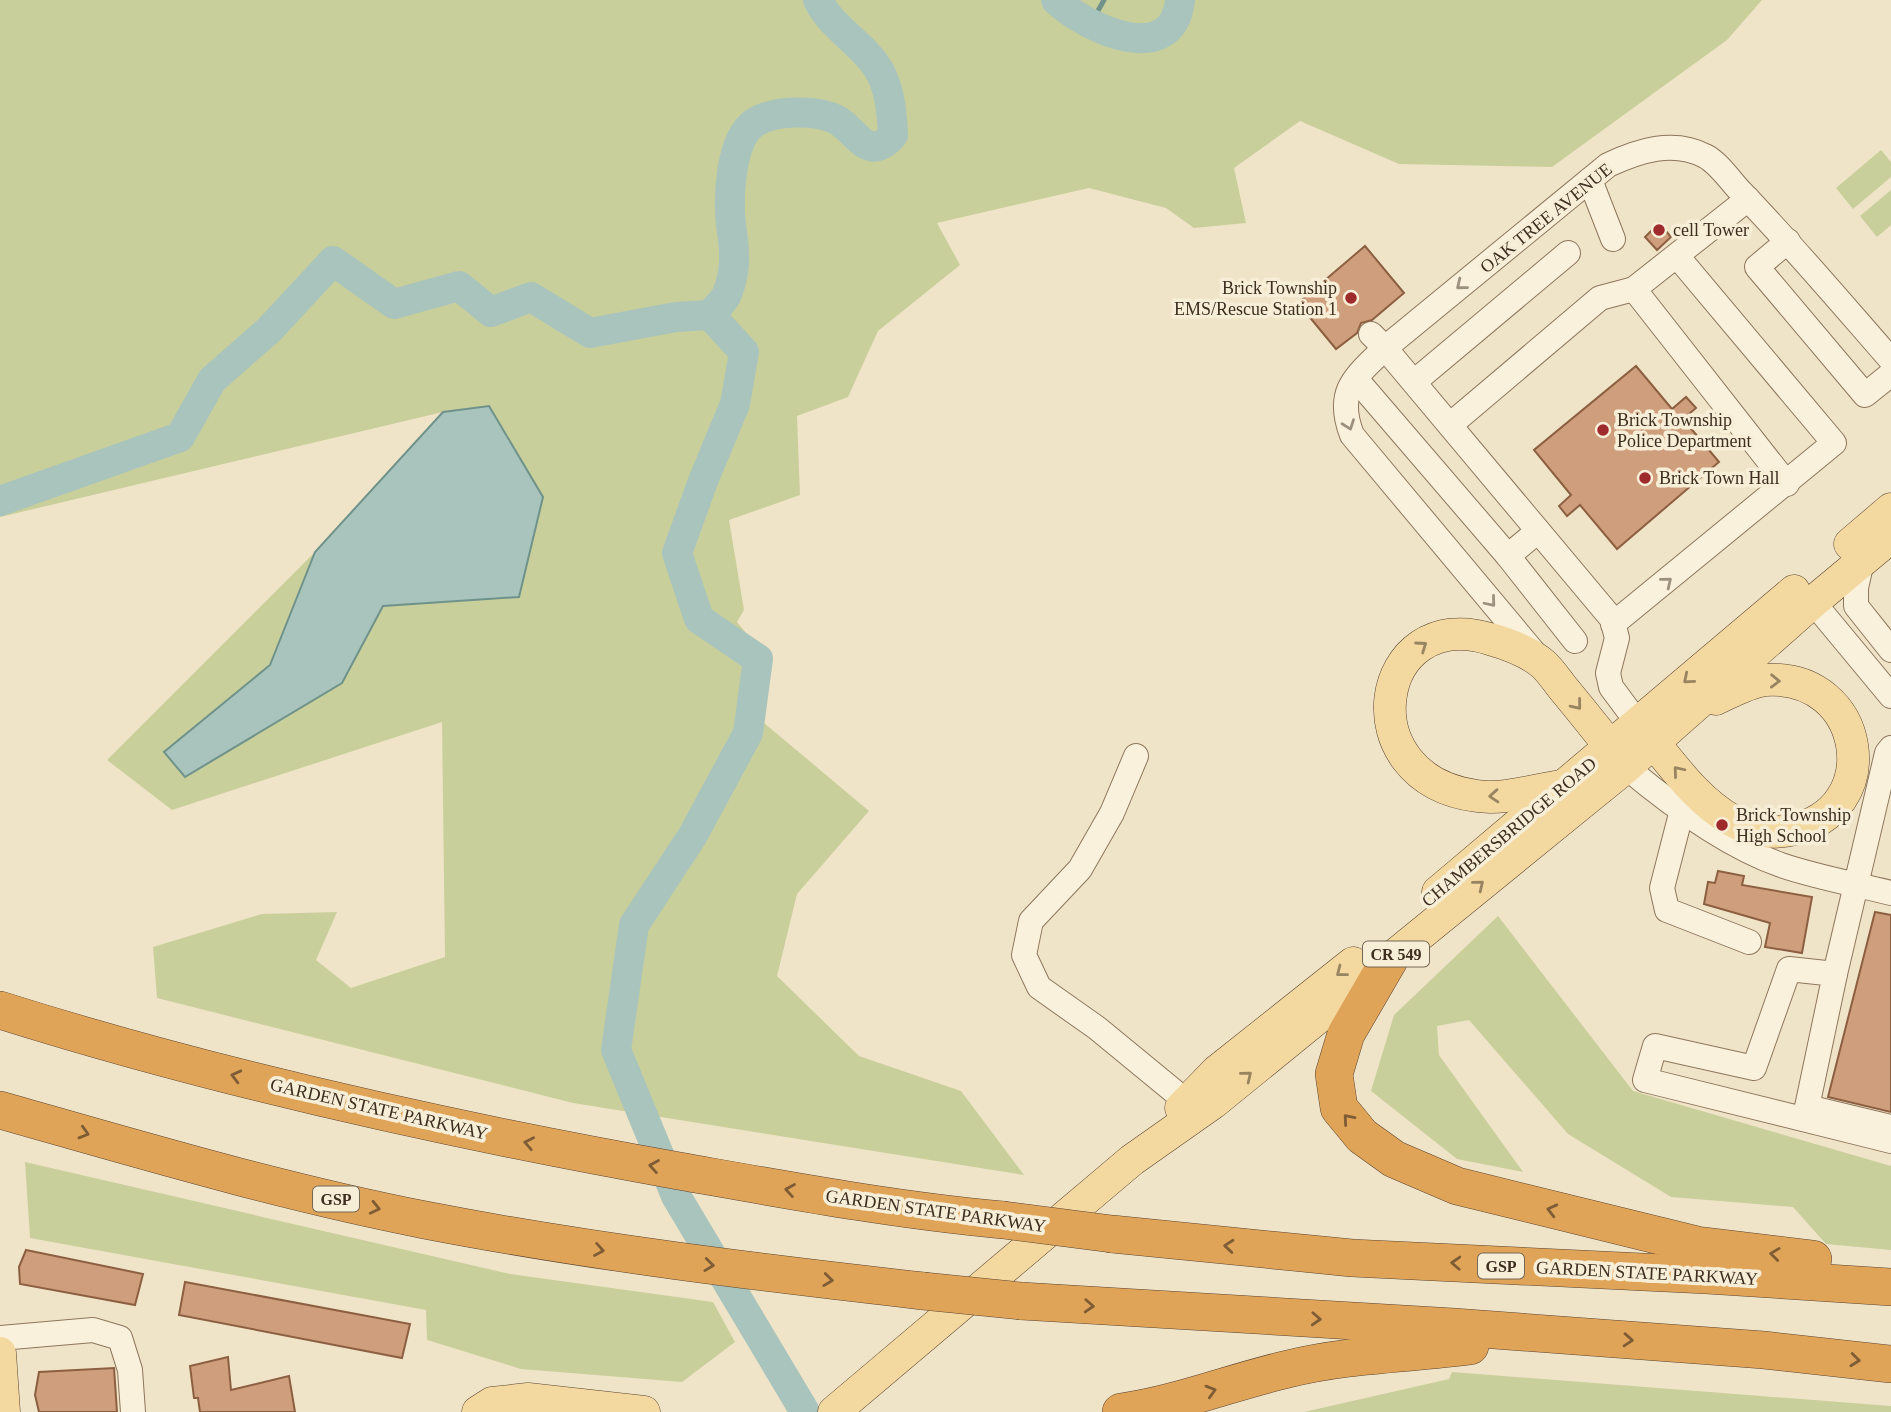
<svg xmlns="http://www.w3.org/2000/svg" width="1891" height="1412" font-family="'Times New Roman',serif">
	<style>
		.green { fill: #c9cf9b }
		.water { fill: #a9c4bc; stroke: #6f938a; stroke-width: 2 }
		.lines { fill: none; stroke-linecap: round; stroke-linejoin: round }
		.stream { stroke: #6f938a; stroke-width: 5 }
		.river { stroke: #a9c4bc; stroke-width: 30 }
		.building { fill: #cf9f7d; stroke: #8d5f41; stroke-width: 2 }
		.minor-casing { stroke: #8d765c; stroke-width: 26 }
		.major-casing { stroke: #5b4430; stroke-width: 33 }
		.highway-casing { stroke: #5b4430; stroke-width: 38 }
		.minor { stroke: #faf1dc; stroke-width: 24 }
		.major { stroke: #f3d9a0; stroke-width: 32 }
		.highway { stroke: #e0a458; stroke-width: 37 }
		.highway-bridge-casing { stroke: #5b4430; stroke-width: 38; stroke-linecap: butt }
		.highway-bridge { stroke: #e0a458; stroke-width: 37 }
		.oneway { stroke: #9c907e }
		.oneway2 { stroke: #988460 }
		.oneway3 { stroke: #7e5d36 }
		.poi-dot { fill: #9e2a2b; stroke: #f7eed8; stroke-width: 2.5 }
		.labels { text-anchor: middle; stroke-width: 7; stroke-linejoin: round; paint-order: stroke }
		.shield { fill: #f7eed8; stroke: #756857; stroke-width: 2 }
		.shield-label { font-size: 16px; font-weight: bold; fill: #3d2e20 }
		.street-label { font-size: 18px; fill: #3d2e20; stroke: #f7eed8 }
		.poi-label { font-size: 18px; fill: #3d2e20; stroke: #f7eed8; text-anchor: start }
	</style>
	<rect width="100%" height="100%" fill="#f0e4c8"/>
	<g class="green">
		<path d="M0 0H1762L1727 40 1552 167 1399 164 1300 121 1234 168 1246 223 1194 228 1166 208 1089 188 937 223 960 265 878 331 848 397 797 416 800 495 729 520 744 610 737 622 747 634 757 717 869 811 797 894 777 976 859 1056 961 1091 1024 1175 573 1103 157 998 153 947 262 914 337 912 316 960 351 988 445 957 442 722 172 810 107 760 315 552 270 665 164 752 342 683 383 606 519 597 488 406 443 412 0 517Z"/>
		<path d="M1881 150 1891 162V177L1853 209 1836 188Z"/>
		<path d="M1891 190V225L1877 237 1860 216Z"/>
		<path d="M1498 916 1633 1091 1891 1166V1250L1826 1244 1793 1207 1671 1197 1568 1134 1469 1020 1437 1026 1439 1055 1523 1172 1457 1159 1371 1091 1394 1015Z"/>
		<path d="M25 1162 510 1274 713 1302 735 1342 682 1382 521 1369 427 1340 426 1310 30 1238Z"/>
		<path d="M1452 1372 1891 1406V1412H1304L1449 1379Z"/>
	</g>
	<path class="water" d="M489 406 543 497 519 597 383 606 342 683 185 777 164 752 270 665 315 552 443 412Z"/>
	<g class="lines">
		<path class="stream" d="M1090 25 1104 0"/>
		<g class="river">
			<path d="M1056 0C1087 29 1173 69 1180 0"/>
			<path d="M710 315 744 352 735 404 703 481 677 553 699 619 758 659 748 733 693 835 634 925 616 1050 676 1196 805 1412"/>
			<path d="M710 315C716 308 724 301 727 294 732 281 735 265 734 252 734 243 732 234 731 225 728 198 730 140 754 123 773 110 817 109 837 120 857 131 868 164 893 135 892 114 890 89 879 70 863 43 832 29 818 0"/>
			<path d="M0 501 180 437 212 380 269 330 333 261 394 304 459 286 491 312 531 297 590 333 676 317 710 315"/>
		</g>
	</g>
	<g class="building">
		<path d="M1659 223 1671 237 1657 250 1645 237Z"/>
		<path d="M1365 246 1404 293 1372 320 1361 323 1357 333 1336 349 1298 303Z"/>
		<path d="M1636 366 1672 409 1686 397 1696 408 1683 419 1719 462 1617 549 1580 505 1567 516 1559 506 1571 495 1534 450Z"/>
		<path d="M1718 871 1744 876 1742 885 1812 897 1802 953 1765 947 1770 923 1704 904 1708 882 1715 883Z"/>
		<path d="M1875 912 1891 915V1112L1828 1097Z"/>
		<path d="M26 1250 143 1274 135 1305 20 1284 19 1267Z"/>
		<path d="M185 1282 410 1324 402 1358 179 1315Z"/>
		<path d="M228 1357 231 1390 289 1376 295 1412H200L198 1398H194L190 1366Z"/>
		<path d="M114 1368 117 1412H39L35 1395 39 1372Z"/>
	</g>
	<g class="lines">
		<g class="minor-casing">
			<g id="minor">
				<path d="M1590 180 1613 239"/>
				<path d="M1748 199 1634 289 1787 484"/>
				<path d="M1788 241 1757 267 1865 395 1891 374"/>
				<path d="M1371 334 1385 348 1612 619 1617 638 1608 673 1611 687 1637 722"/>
				<path d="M1356 379 1508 556"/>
				<path d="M1414 382 1568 253"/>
				<path d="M1450 425 1600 298 1634 289"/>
				<path d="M1538 531 1508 556 1575 641"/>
				<path d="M1862 561 1856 588V606L1891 650"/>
				<path d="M1813 602 1891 696"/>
				<path d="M1613 624 1834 443 1677 256"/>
				<path d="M1536 655 1352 435C1335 391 1355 377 1385 348L1608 165C1638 151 1673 139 1705 156 1719 163 1731 182 1742 193 1794 247 1842 304 1891 360"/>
				<path d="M1136 756 1112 813 1080 869 1031 921 1024 955 1039 987 1097 1028 1187 1102"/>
				<path d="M1626 767C1670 804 1727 846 1781 865 1816 877 1855 884 1891 893"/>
				<path d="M1682 810 1662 888 1667 910 1749 942"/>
				<path d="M1835 974 1887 753 1891 748"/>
				<path d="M1891 1127 1807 1107 1835 974 1789 969 1754 1068 1655 1046 1645 1080 1891 1141"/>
				<path d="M0 1338 93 1330 120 1338 130 1370 133 1412"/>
			</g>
		</g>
		<g class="major-casing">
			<g id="major">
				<path d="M1850 544 1891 509"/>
				<path d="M1641 727C1669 760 1695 800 1733 821 1750 831 1771 834 1790 830 1887 813 1867 673 1765 680 1748 682 1731 692 1716 699"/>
				<path d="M1561 786C1534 790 1504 800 1477 796 1345 779 1374 603 1490 639 1508 644 1529 652 1543 664 1552 672 1559 684 1567 693 1586 716 1605 740 1624 764"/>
				<path d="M1438 892 1794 591"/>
				<path d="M1181 1108 1217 1071 1353 963"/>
				<path d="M0 1353 4 1412"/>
				<path d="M478 1412 492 1403 528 1399 644 1412"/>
				<path d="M834 1412 1132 1160 1213 1103 1626 767 1813 602 1891 537"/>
			</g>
		</g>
		<g class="highway-casing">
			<g id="highway">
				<path d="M1389 960 1346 1034 1334 1074 1339 1108 1362 1136 1394 1159 1457 1186 1697 1245 1813 1259"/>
				<path d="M0 1010C222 1080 450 1130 679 1171 787 1190 894 1210 1003 1220"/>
				<path d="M0 1110C141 1150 282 1192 425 1220 590 1252 756 1272 923 1291"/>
				<path d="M1112 1234 1352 1258 1706 1275 1891 1287"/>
				<path d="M1021 1301 1454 1327 1764 1350 1891 1364"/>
				<path d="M1121 1412C1178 1404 1232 1382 1288 1369 1347 1354 1410 1354 1470 1346"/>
			</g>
		</g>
		<use href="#minor" class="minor"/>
		<use href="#major" class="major"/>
		<use href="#highway" class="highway"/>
		<g class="highway-bridge-casing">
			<g id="highway-bridge">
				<path d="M1003 1220 1112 1234"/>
				<path d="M923 1291 1021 1301"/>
			</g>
		</g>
		<use href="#highway-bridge" class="highway-bridge"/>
	</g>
	<defs><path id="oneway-chevron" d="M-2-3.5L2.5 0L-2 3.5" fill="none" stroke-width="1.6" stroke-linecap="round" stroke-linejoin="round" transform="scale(1.75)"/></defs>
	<g class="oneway">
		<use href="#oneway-chevron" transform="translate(1461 285) rotate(141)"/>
		<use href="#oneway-chevron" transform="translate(1349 425) rotate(70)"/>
		<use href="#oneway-chevron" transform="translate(1667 582) rotate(-39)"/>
		<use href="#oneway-chevron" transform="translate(1491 602) rotate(50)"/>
	</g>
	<g class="oneway2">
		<use href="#oneway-chevron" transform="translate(1422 646) rotate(-35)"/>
		<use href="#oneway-chevron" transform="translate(1688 679) rotate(140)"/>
		<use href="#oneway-chevron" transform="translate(1775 681) rotate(1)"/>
		<use href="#oneway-chevron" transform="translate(1577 705) rotate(51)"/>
		<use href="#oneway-chevron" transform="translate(1678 771) rotate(-130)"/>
		<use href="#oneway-chevron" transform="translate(1494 796) rotate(176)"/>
		<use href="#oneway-chevron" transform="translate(1479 885) rotate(-39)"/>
		<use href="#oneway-chevron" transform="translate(1341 972) rotate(142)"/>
		<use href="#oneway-chevron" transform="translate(1247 1076) rotate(-39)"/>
	</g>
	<g class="oneway3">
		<use href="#oneway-chevron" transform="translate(236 1076) rotate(-166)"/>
		<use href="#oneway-chevron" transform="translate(1348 1119) rotate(-131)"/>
		<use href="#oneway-chevron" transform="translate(84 1133) rotate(16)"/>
		<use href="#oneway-chevron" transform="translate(529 1143) rotate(-169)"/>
		<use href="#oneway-chevron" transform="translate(654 1166) rotate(-170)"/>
		<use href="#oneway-chevron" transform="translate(790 1190) rotate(-170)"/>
		<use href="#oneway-chevron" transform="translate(375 1208) rotate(13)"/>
		<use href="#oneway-chevron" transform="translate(1552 1210) rotate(-166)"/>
		<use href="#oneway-chevron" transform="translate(1229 1246) rotate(-175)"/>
		<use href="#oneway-chevron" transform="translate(599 1250) rotate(10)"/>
		<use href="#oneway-chevron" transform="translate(1775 1254) rotate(-173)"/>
		<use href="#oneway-chevron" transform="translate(1456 1263) rotate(-177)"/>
		<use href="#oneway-chevron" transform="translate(709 1265) rotate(7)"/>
		<use href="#oneway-chevron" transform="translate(828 1280) rotate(7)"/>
		<use href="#oneway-chevron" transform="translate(1089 1306) rotate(3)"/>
		<use href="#oneway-chevron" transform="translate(1316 1319) rotate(3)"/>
		<use href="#oneway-chevron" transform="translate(1628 1340) rotate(4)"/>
		<use href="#oneway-chevron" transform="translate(1855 1360) rotate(6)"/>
		<use href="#oneway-chevron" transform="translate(1211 1391) rotate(-16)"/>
	</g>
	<g class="poi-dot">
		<circle cx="1659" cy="230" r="7"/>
		<circle cx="1351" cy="298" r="7"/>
		<circle cx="1603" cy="430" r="7"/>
		<circle cx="1645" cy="478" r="7"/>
		<circle cx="1722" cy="825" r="7"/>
	</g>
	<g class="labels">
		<g class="shield">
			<rect x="1363" y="941.5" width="66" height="25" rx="5"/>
			<rect x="313" y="1186.5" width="46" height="25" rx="5"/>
			<rect x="1478" y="1253.5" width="46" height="25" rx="5"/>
		</g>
		<g class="shield-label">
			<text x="1396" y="960">CR 549</text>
			<text x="336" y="1205">GSP</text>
			<text x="1501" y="1272">GSP</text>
		</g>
		<g class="street-label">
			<text transform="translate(1546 218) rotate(-39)" y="6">OAK TREE AVENUE</text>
			<text transform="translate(1509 832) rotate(-40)" y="6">CHAMBERSBRIDGE ROAD</text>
			<text transform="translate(379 1109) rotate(13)" y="6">GARDEN STATE PARKWAY</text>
			<text transform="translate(936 1211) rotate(8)" y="6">GARDEN STATE PARKWAY</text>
			<text transform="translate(1647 1273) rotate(3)" y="6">GARDEN STATE PARKWAY</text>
		</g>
		<g class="poi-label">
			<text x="1673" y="236">cell Tower</text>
			<text x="1337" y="294" text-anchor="end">Brick Township<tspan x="1337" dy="21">EMS/Rescue Station 1</tspan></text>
			<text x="1617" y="426">Brick Township<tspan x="1617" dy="21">Police Department</tspan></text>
			<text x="1659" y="484">Brick Town Hall</text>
			<text x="1736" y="821">Brick Township<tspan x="1736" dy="21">High School</tspan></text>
		</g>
	</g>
</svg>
